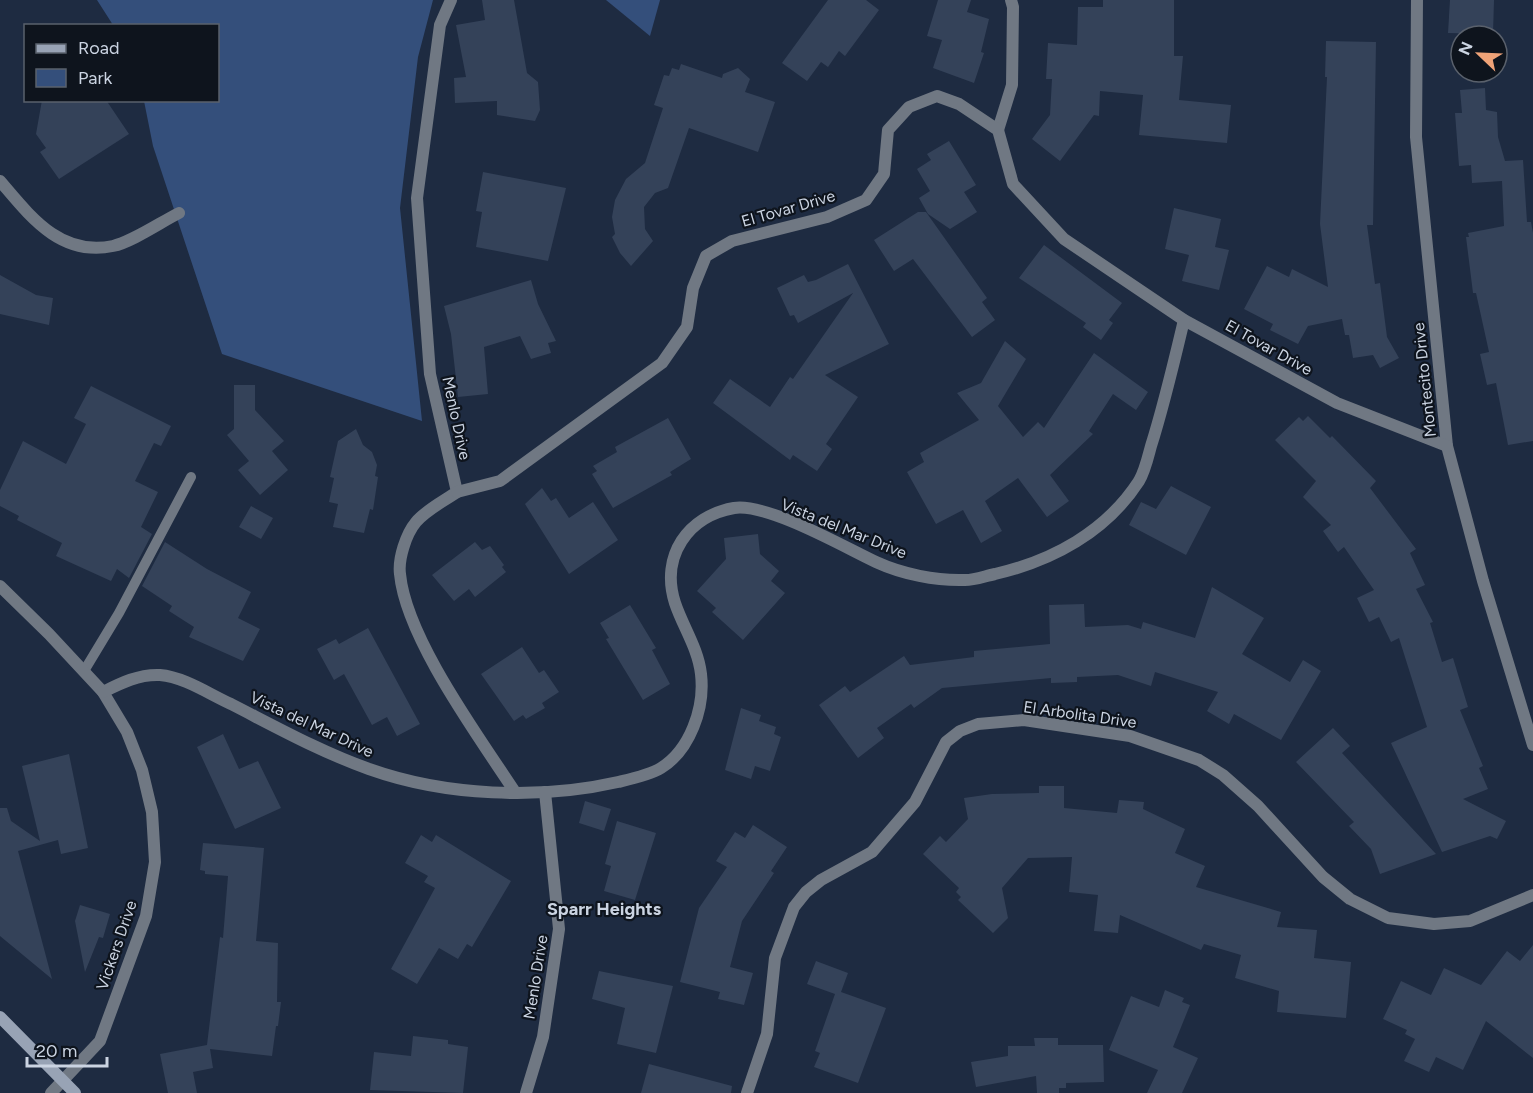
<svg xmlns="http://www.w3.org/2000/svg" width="1533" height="1093" font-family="Figtree,sans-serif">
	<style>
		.green { fill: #344f7b }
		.building { fill: #344259 }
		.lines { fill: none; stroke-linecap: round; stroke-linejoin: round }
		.lane { stroke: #707883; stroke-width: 10 }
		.street { stroke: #707883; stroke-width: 12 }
		.secondary { stroke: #98a3b5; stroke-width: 12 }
		.labels { text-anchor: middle; stroke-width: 4.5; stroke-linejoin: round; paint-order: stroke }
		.street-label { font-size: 16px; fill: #cbd4e2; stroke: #0e141d }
		.neighbourhood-label { font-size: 18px; font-weight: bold; fill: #cbd4e2; stroke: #0e141d }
	</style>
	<rect width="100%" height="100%" fill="#1e2b41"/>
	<g class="green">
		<path d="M97 0H433L418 57 400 208 422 421 222 354 153 146 144 101 218 100V26L113 25Z"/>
		<path d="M606 0H660L650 36Z"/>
	</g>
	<g class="building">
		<path d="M482 0H514L527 73 538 82 540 110 535 121 497 115V101L455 103 454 78 466 77 456 25 485 20Z"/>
		<path d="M828 0H866L879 10 845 56 839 51 828 67 821 62 807 81 782 63Z"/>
		<path d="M938 0H971L967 12 989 19 981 52 984 53 974 83 933 68 942 40 927 36Z"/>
		<path d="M1103 0H1174V56H1183L1179 100 1231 105 1227 143 1139 135 1143 95 1100 91 1099 116 1094 115 1060 161 1032 139 1050 115 1052 79H1046L1048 43 1077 45 1078 7H1103Z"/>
		<path d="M1450 0H1494L1493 34 1448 33Z"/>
		<path d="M1326 41 1376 42 1373 225H1367L1375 284 1380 283 1387 337 1399 358 1380 368 1373 355 1353 358 1349 335H1345L1342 319 1308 326 1298 344 1270 330 1273 324 1244 309 1267 266 1289 277 1292 269 1328 287 1320 224 1327 77H1325Z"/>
		<path d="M681 64 722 78 723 74 738 68 750 79 745 92 775 102 758 152 689 128 668 188 655 193 644 207 645 229 653 241 631 266 620 253 612 237 615 234 612 217 615 200 626 179 645 163 663 108 654 105 664 75 669 76 672 68 679 70Z"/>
		<path d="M1485 88 1486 110 1497 112 1498 137 1505 161 1523 160 1527 222H1531L1533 233V441L1508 445 1496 383 1487 385 1480 354 1489 352 1476 293H1473L1466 237H1469L1468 233 1504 226 1502 181 1472 183 1471 165 1459 166 1455 113H1462L1460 90Z"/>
		<path d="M42 100H106L129 134 59 179 40 152 46 148 36 134Z"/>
		<path d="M949 141 976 185 964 192 977 212 950 229 928 214 919 198 930 191 917 169 931 160 927 154Z"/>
		<path d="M483 172 566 188 548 261 476 247 482 212 476 211Z"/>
		<path d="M1174 208 1221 219 1215 247 1229 250 1219 290 1182 281 1189 255 1165 249Z"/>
		<path d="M918 212H926L987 298 982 302 995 320 972 337 913 259 894 271 874 240Z"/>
		<path d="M1044 245 1122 303 1109 320 1113 323 1101 340 1083 327 1086 323 1019 278Z"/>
		<path d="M848 264 889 344 825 375 858 397 826 444 832 449 817 471 793 455 790 460 713 403 730 379 770 407 790 377 793 379 853 293 798 323 794 315 790 316 777 288 804 275 808 282 816 280Z"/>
		<path d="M0 275 36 295 53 298 49 325 0 314Z"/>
		<path d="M531 280 538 304 556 341 548 343 551 353 531 359 520 336 484 347 488 394 458 397 451 334 444 306Z"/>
		<path d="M1005 341 1026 359 998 406 1023 437 1038 422 1044 428 1094 353 1148 392 1136 410 1113 394 1089 431 1093 434 1050 475 1069 501 1047 517 1018 478 985 501 1002 531 981 543 963 510 936 524 907 472 924 462 920 453 979 420 957 393 981 383Z"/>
		<path d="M234 385H255V410L284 441 272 451 288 470 260 495 238 470 249 461 227 435 234 429Z"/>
		<path d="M91 386 171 426 161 446 154 443 135 481 158 492 141 527 152 534 129 578 117 569 111 581 56 556 62 543 17 520 19 516 0 506V490L23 441 66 464 86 424 74 418Z"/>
		<path d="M1308 416 1330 438 1332 436 1376 481 1370 488 1416 549 1410 553 1425 585 1416 589 1433 622 1430 623 1442 662 1453 658 1468 707 1460 710 1483 766 1479 768 1488 789 1463 799 1506 821 1497 839 1490 836 1442 852 1391 743 1427 727 1399 638 1391 642 1379 617 1369 622 1357 598 1374 590 1344 547 1338 552 1323 531 1331 525 1303 497 1316 481 1275 440 1299 417 1303 421Z"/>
		<path d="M668 418 691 459 670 472 672 475 613 508 592 474 597 471 593 466 617 452 615 447Z"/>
		<path d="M356 429 363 445 372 452 377 465 375 476 378 477 373 510 370 509 364 533 333 527 338 504 329 502 334 478 330 477 338 441Z"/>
		<path d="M1171 486 1211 507 1186 555 1129 525 1141 502 1156 509Z"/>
		<path d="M542 488 551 501 556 498 569 518 593 502 618 540 569 574 525 504Z"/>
		<path d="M251 506 273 518 261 539 239 527Z"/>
		<path d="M758 534 760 554 779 571 771 581 785 593 743 640 712 612 716 608 697 591 726 559 724 538Z"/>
		<path d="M165 542 207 569 251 592 238 618 260 629 243 661 189 637 194 627 169 611 172 606 142 586Z"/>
		<path d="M475 542 482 550 490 546 504 565 502 567 506 572 475 597 469 589 454 601 432 575Z"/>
		<path d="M1212 587 1264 618 1242 654 1290 682 1303 660 1321 671 1281 740 1234 714 1229 724 1207 711 1218 692 1155 672 1151 686 1118 675 1077 677V682L1051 683V678L942 688 914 708 911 704 877 728 884 738 858 758 819 705 845 686 850 692 904 656 910 665 974 657V651L1050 644 1049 605 1084 604 1085 627 1128 625 1141 629 1143 622 1195 638Z"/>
		<path d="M630 605 656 648 652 650 670 684 643 700 606 639 609 638 600 623Z"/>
		<path d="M368 628 420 724 397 736 387 717 372 725 344 674 334 680 317 649 336 639 339 644Z"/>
		<path d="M522 647 539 673 544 670 559 692 542 703 545 708 526 719 523 715 514 721 481 674Z"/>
		<path d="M741 708 761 715 759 721 776 727 774 734 781 737 770 771 755 766 751 779 725 770Z"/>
		<path d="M1333 728 1350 746 1342 753 1436 854 1380 874 1371 849 1349 826 1354 822 1296 762Z"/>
		<path d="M223 734 239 769 258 761 281 808 235 829 197 747Z"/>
		<path d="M69 754 88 848 61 854 58 840 18 851 52 979 0 936V808H7L11 821 40 841 22 766Z"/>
		<path d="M1039 786H1064V808L1117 813 1119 800 1144 802 1143 809 1185 829 1175 853 1205 866 1196 887 1281 912 1277 927 1317 930 1314 958 1351 962 1346 1018 1277 1012 1279 991 1235 978 1241 955 1204 944 1201 950 1120 915 1118 933 1094 931 1098 895 1069 892 1072 857 1028 858 1002 888 1008 918 993 933 958 900 961 897 956 892 959 888 923 854 940 836 946 842 968 819 964 798 992 794 1039 793Z"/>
		<path d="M585 801 611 809 604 831 579 823Z"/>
		<path d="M617 821 656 833 635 900 604 891 611 866 605 864Z"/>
		<path d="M753 825 787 847 771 871 774 873 742 921 730 967 753 973 744 1005 718 999 720 992 680 982 699 908 727 867 716 861 735 832 745 838Z"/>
		<path d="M421 835 432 842 436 835 511 881 472 947 467 944 458 959 439 948 417 984 391 969 435 888 424 882 428 876 405 863Z"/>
		<path d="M203 843 264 848 256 941 278 943 277 1002H281L278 1026H276L272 1056 210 1049 213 1068 193 1072 197 1093H168L160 1054 207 1045 220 937 223 938 228 876 205 874V871L200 870Z"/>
		<path d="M80 905 110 914 103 938 99 937 85 972 75 921Z"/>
		<path d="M1533 945V1058L1486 1021 1463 1070 1436 1057 1429 1072 1404 1061 1415 1039 1405 1034 1407 1030 1383 1019 1401 981 1431 995 1444 968 1481 985 1507 951 1520 961Z"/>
		<path d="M816 961 848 973 841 992 886 1008 858 1083 814 1067 820 1053 815 1051 835 994 807 984Z"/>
		<path d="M599 971 673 986 656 1053 617 1044 625 1008 592 999Z"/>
		<path d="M1165 990 1184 998 1182 1002 1190 1005 1173 1047 1198 1058 1182 1093H1147L1158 1070 1109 1050 1131 996 1159 1007Z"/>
		<path d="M413 1036 448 1040V1044L468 1047 463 1093 370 1090 374 1052 411 1056Z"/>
		<path d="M1034 1038H1058V1045H1103L1104 1082 1066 1083V1088H1059V1093H1037L1036 1076 976 1087 971 1062 1008 1056V1046H1035Z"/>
		<path d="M649 1064 732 1086 731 1093H641Z"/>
	</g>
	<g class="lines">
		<path class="lane" d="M84 671 119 613 191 477"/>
		<g class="street">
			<path d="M451 0 440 25 417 198 430 374 457 492C444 501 426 510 416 522 406 534 398 559 400 574 406 638 479 737 515 792"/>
			<path d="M1417 0 1416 137 1447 446 1483 581 1533 745"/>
			<path d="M998 130 1012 85 1013 7 1011 0"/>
			<path d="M0 181C30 216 60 257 113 246 132 242 161 222 179 213"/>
			<path d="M457 492 500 481 662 363 687 327 693 288 706 256 732 241 827 217 866 200 884 174 888 130 909 107 937 96 959 104 998 130 1013 184 1064 239 1184 320 1337 403 1447 446"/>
			<path d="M0 586 49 634 103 692 127 732 142 770 152 812 155 862 146 916 100 1041 51 1093"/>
			<path d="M103 692C121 683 139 674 160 675 184 677 209 694 231 704 276 727 321 752 369 769 445 796 539 800 618 782 631 779 650 775 661 768 690 750 705 708 701 674 698 648 683 627 675 603 660 556 688 516 734 508 768 503 844 547 876 562 902 574 936 581 965 580 975 580 985 576 995 574 1052 561 1106 532 1139 481 1145 471 1148 457 1151 446 1164 405 1174 362 1184 320"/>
			<path d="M526 1093 543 1037 559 929 545 792"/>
			<path d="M747 1093 767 1034 775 958 794 907 806 892 821 880 872 852 915 802 946 742 960 731 978 724 1024 720 1130 736 1199 760 1223 775 1258 806 1323 877 1350 899 1388 918 1434 924 1470 921 1533 895"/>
		</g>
		<path class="secondary" d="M0 1017 75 1093"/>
	</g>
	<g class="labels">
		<g class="street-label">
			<text transform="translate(788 208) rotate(-16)" y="6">El Tovar Drive</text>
			<text transform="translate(1269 347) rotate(29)" y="6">El Tovar Drive</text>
			<text transform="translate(1424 380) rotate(-96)" y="6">Montecito Drive</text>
			<text transform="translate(457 418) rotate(78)" y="6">Menlo Drive</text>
			<text transform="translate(844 528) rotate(22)" y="6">Vista del Mar Drive</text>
			<text transform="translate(1080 714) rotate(8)" y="6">El Arbolita Drive</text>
			<text transform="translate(312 724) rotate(25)" y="6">Vista del Mar Drive</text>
			<text transform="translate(116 945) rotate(-71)" y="6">Vickers Drive</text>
			<text transform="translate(535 977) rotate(-81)" y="6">Menlo Drive</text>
		</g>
		<g class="neighbourhood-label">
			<text x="604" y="915">Sparr Heights</text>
		</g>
	</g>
	<rect x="24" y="24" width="195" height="78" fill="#0e141d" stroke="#5a616c" stroke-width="1.5"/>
	<rect x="36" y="44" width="30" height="9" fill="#98a3b5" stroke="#5a616c" stroke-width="1.5"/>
	<text x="78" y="54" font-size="18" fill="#cbd4e2">Road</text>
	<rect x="36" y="69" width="30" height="18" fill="#344f7b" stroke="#5a616c" stroke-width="1.5"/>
	<text x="78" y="84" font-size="18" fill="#cbd4e2">Park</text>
	<g transform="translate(1479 54) rotate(293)"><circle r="28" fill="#0e141d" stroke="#5a616c" stroke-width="1.5"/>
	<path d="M0-4.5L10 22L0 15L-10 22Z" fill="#efa378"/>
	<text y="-9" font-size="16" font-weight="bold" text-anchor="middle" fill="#cbd4e2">N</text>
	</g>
	<path d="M27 1057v9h80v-9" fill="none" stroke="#cbd4e2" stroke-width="3"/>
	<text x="36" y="1057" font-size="18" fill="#cbd4e2" stroke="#0e141d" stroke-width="4.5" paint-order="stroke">20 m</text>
</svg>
